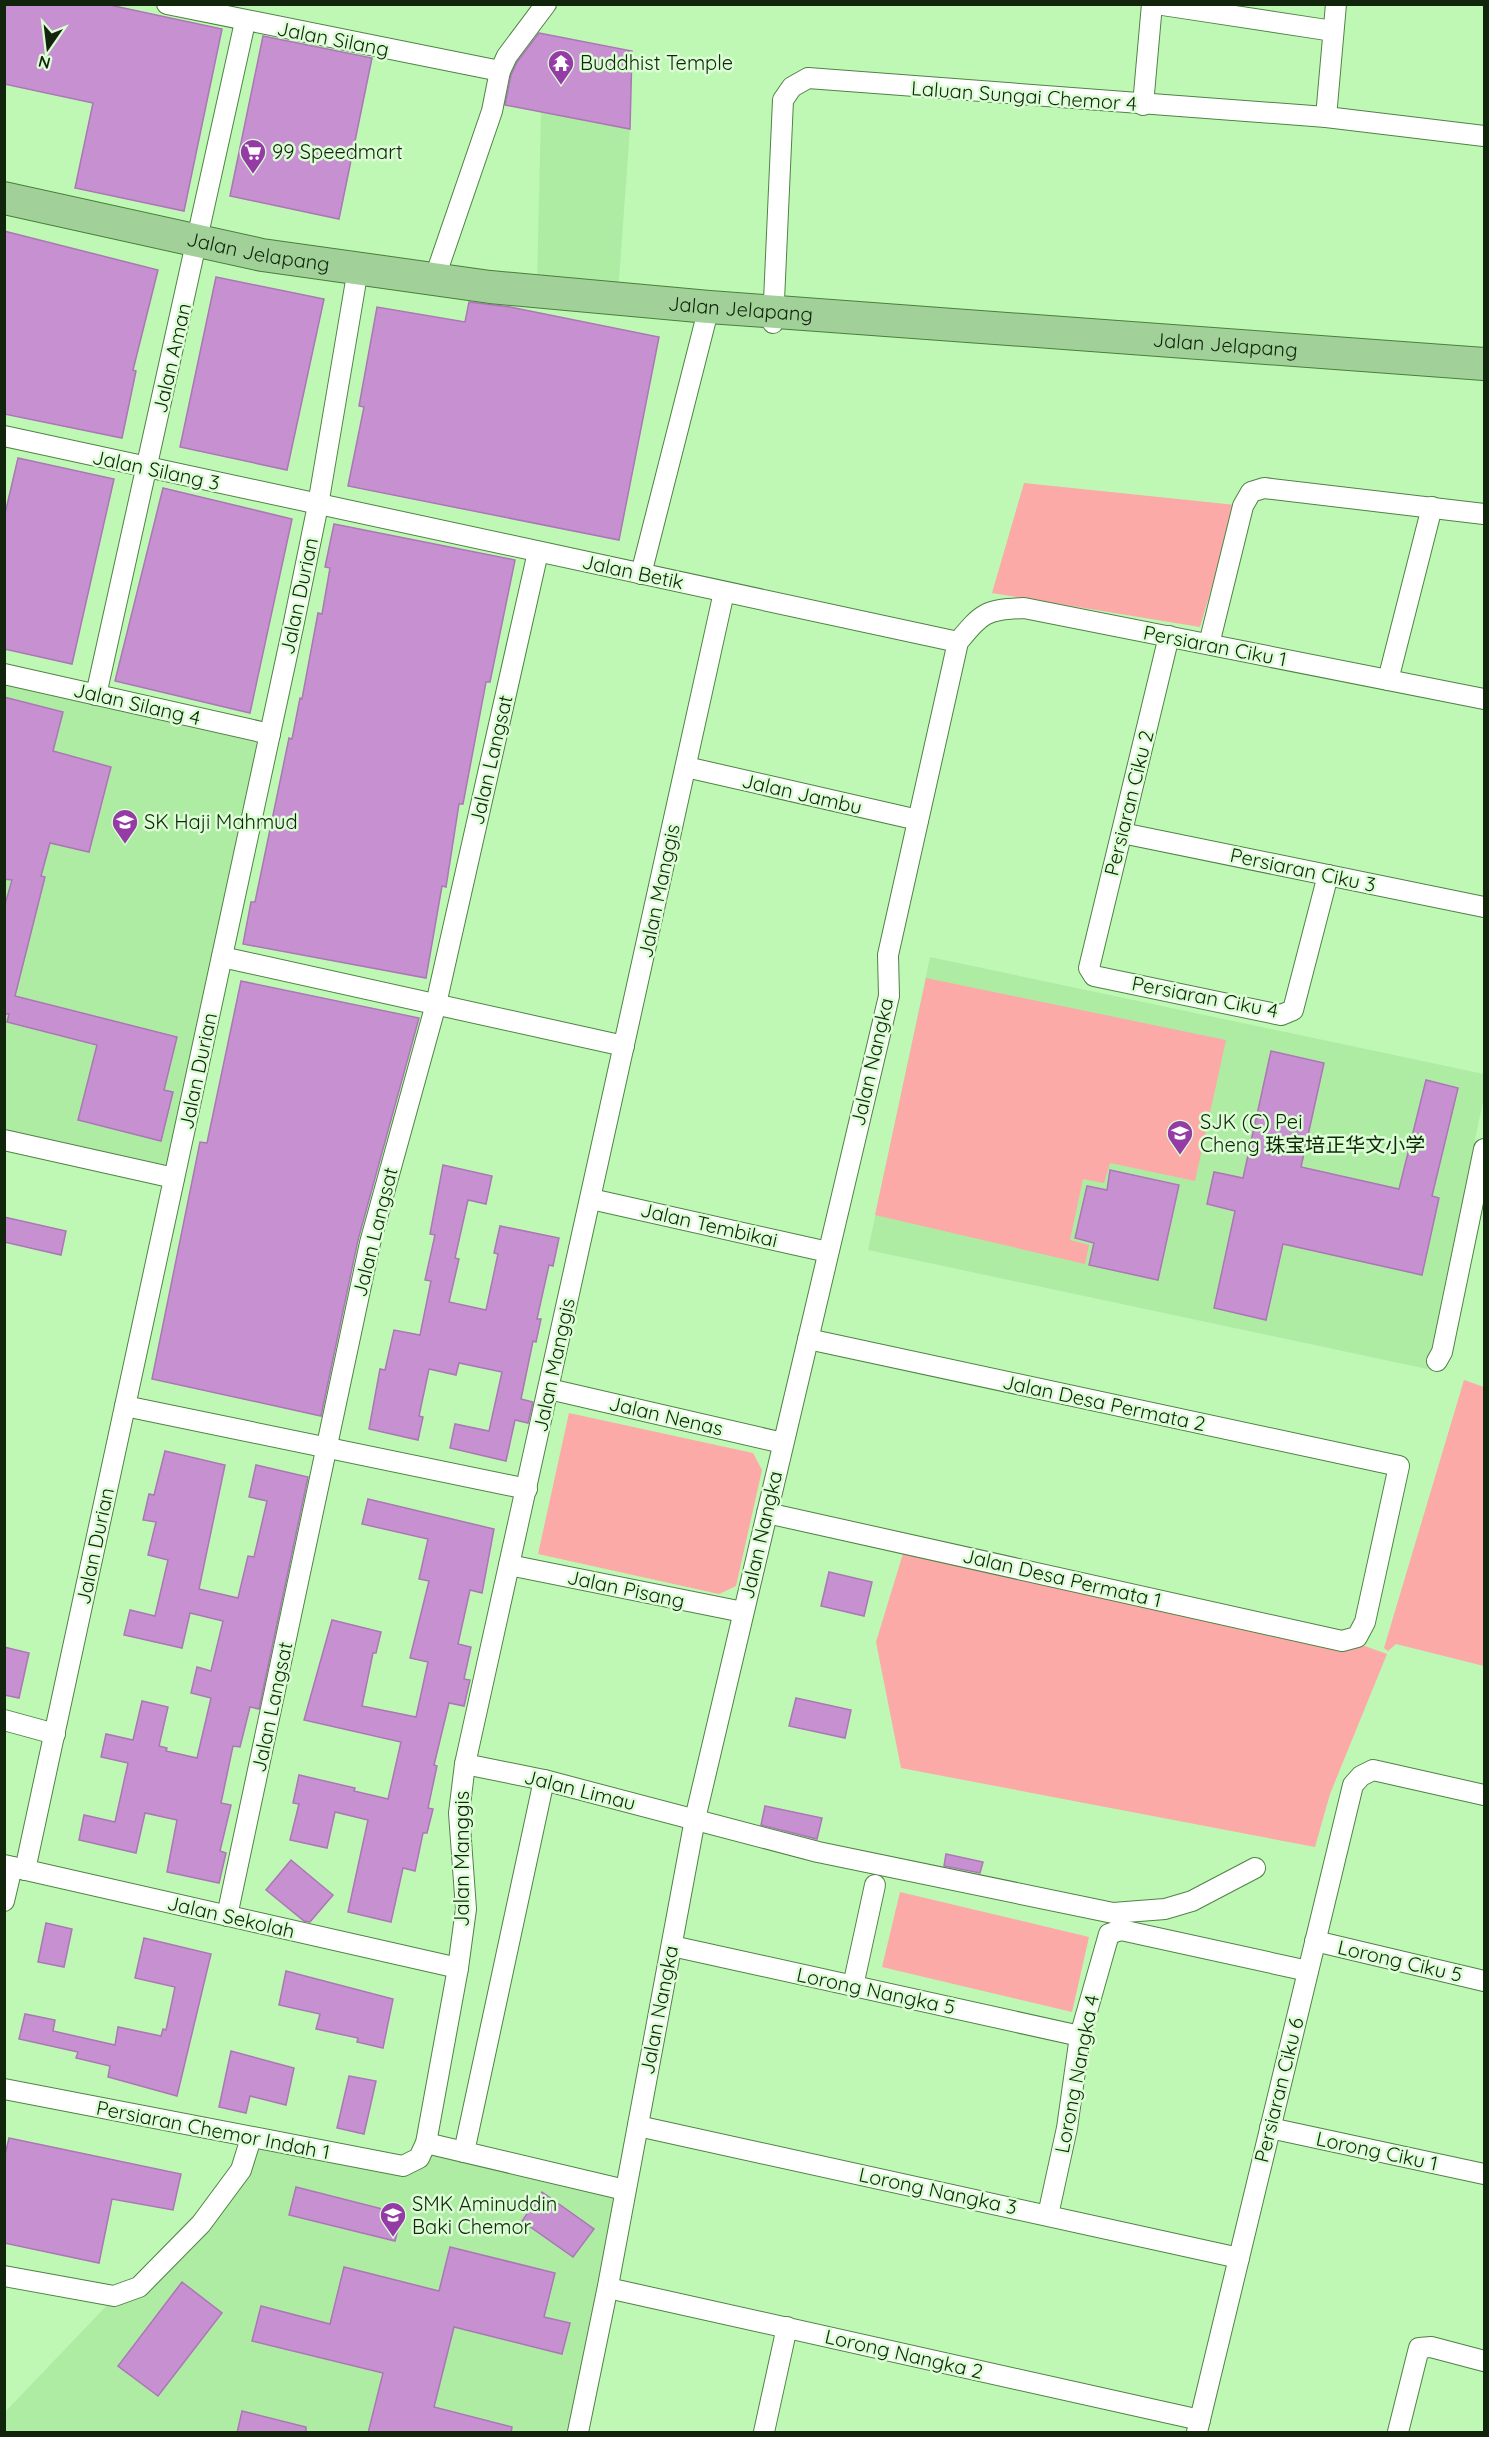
<svg xmlns="http://www.w3.org/2000/svg" width="1489" height="2437" font-family="Quicksand,'Noto Sans SC',sans-serif">
	<style>
		.built { fill: #afeca3 }
		.green { fill: #fbaaa8 }
		.building { fill: #c690d1; stroke: #ab77b5; stroke-width: 1.5 }
		.lines { fill: none; stroke-linecap: round; stroke-linejoin: round }
		.street-casing { stroke: #4f8345; stroke-width: 22 }
		.primary-casing { stroke: #477f3b; stroke-width: 34 }
		.street { stroke: #fff; stroke-width: 20 }
		.primary { stroke: #a2d099; stroke-width: 32 }
		.labels { text-anchor: middle; stroke-width: 5; stroke-linejoin: round; paint-order: stroke }
		.street-label { font-size: 20px; fill: #10250c; stroke: #dcfed5 }
		.poi-label { font-size: 20px; fill: #10250c; stroke: #dcfed5; text-anchor: start }
	</style>
	<rect width="100%" height="100%" fill="#bff8b4"/>
	<g class="built">
		<path d="M541 112 630 129 618 293 537 284Z"/>
		<path d="M5 674 270 734 168 1187 5 1150Z"/>
		<path d="M930 957 1484 1074V1097L1427 1369 868 1250Z"/>
		<path d="M268 2137 403 2168 426 2145 625 2190 576 2432H5L4 2413Z"/>
	</g>
	<g class="green">
		<path d="M1024 483 1236 505 1200 627 992 593Z"/>
		<path d="M926 978 1226 1040 1195 1181 1110 1163 1104 1183 1083 1179 1070 1240 1089 1245 1085 1264 875 1215Z"/>
		<path d="M1464 1380 1484 1387V1666L1396 1644 1388 1651 1384 1648Z"/>
		<path d="M569 1413 753 1453 762 1470 736 1586 719 1594 538 1554Z"/>
		<path d="M905 1547 1351 1641 1387 1654 1330 1794 1315 1847 901 1768 876 1642Z"/>
		<path d="M900 1892 1089 1937 1072 2012 882 1967Z"/>
	</g>
	<g class="building">
		<path d="M4 4H105L222 29 184 211 75 188 93 103 4 84Z"/>
		<path d="M539 33 632 51 630 129 505 105 511 75 517 62Z"/>
		<path d="M263 36 372 58 339 219 230 196Z"/>
		<path d="M4 231 158 270 133 370 136 371 122 438 4 414Z"/>
		<path d="M216 277 324 299 287 470 180 447Z"/>
		<path d="M469 302 510 307 659 337 619 540 348 486 364 407 359 406 377 307 465 322Z"/>
		<path d="M18 458 114 479 72 664 4 649V518Z"/>
		<path d="M163 488 292 519 250 713 115 681Z"/>
		<path d="M334 524 515 560 490 682H486L463 804H459L446 887 442 886 426 978 243 944 251 902H255L289 738 292 739 300 698 302 699 318 613 322 614 330 568 325 567Z"/>
		<path d="M4 697 63 712 53 751 111 767 89 852 50 843 41 876 45 877 15 996 177 1037 164 1090 173 1092 161 1141 78 1120 97 1045 7 1022 9 1014H4V908L12 880 4 879Z"/>
		<path d="M241 981 419 1018 358 1240 321 1416 152 1379 200 1142 207 1143Z"/>
		<path d="M1271 1051 1324 1063 1301 1167 1399 1189 1426 1080 1458 1088 1432 1196 1439 1198 1422 1275 1283 1244 1266 1320 1214 1308 1235 1211 1207 1204 1214 1172 1243 1178Z"/>
		<path d="M443 1165 492 1176 486 1204 468 1200 455 1258 459 1259 449 1302 486 1310 498 1254 494 1253 500 1226 559 1238 553 1266 549 1265 537 1319H541L536 1342 533 1341 521 1399 533 1402 528 1423 515 1420 506 1461 450 1448 455 1424 489 1431 502 1372 459 1363 456 1375 429 1369 419 1416 423 1417 418 1440 369 1429 380 1369 385 1370 394 1330 420 1335 431 1281 425 1280 435 1235 430 1234Z"/>
		<path d="M1110 1170 1179 1185 1158 1280 1089 1265 1094 1243 1075 1238 1087 1186 1107 1190Z"/>
		<path d="M4 1217 66 1231 61 1255 4 1242Z"/>
		<path d="M165 1451 225 1465 199 1589 238 1598 248 1556 254 1557 267 1501 249 1497 256 1465 308 1477 259 1709 250 1707 240 1747 233 1746 221 1803 231 1805 220 1851 226 1853 219 1883 167 1872 177 1820 145 1813 136 1853 79 1840 84 1815 115 1822 128 1763 101 1757 106 1734 133 1740 142 1701 168 1707 159 1746 167 1748 166 1751 197 1758 211 1698 191 1693 197 1667 211 1671 223 1621 190 1613 182 1648 124 1635 130 1610 155 1616 168 1560 148 1555 156 1522 143 1520 149 1494 154 1495Z"/>
		<path d="M368 1499 494 1529 482 1593 470 1590 458 1644 471 1647 464 1679 470 1680 464 1706 449 1703 434 1765 437 1766 428 1808 433 1809 427 1833H423L415 1871 403 1868 391 1922 348 1912 368 1820 335 1812 327 1848 290 1840 299 1804 293 1803 299 1775 355 1788 354 1791 388 1799 401 1742 304 1720 332 1620 381 1632 376 1653H373L362 1706 416 1717 428 1662 410 1658 429 1581 419 1579 428 1539 362 1524Z"/>
		<path d="M829 1572 872 1582 864 1616 821 1606Z"/>
		<path d="M4 1647 29 1653 19 1698 4 1695Z"/>
		<path d="M796 1698 851 1710 845 1738 789 1726Z"/>
		<path d="M765 1806 822 1818 817 1839 761 1825Z"/>
		<path d="M946 1854 983 1862 980 1873 944 1866Z"/>
		<path d="M291 1860 333 1895 310 1922 304 1921 266 1890Z"/>
		<path d="M46 1923 72 1929 64 1967 38 1962Z"/>
		<path d="M144 1938 211 1954 177 2096 108 2077 110 2066 76 2058 78 2052 19 2039 25 2014 55 2020 53 2031 115 2045 118 2027 161 2036 163 2029 166 2030 175 1987 135 1978Z"/>
		<path d="M286 1971 393 1999 383 2048 357 2042 358 2038 316 2029 320 2014 279 2005Z"/>
		<path d="M231 2051 294 2068 286 2105 250 2096 246 2113 219 2107Z"/>
		<path d="M349 2076 376 2081 364 2134 337 2128Z"/>
		<path d="M9 2138 181 2174 173 2210 112 2199 99 2263 4 2243V2159Z"/>
		<path d="M296 2187 402 2214 395 2241 289 2215Z"/>
		<path d="M542 2192 594 2229 573 2257 522 2221Z"/>
		<path d="M450 2247 555 2273 544 2317 570 2323 562 2354 454 2327 434 2407 512 2427 511 2433H368L383 2373 252 2341 261 2306 330 2324 344 2267 439 2291Z"/>
		<path d="M182 2282 222 2313 158 2396 118 2366Z"/>
		<path d="M242 2411 306 2427V2433H237Z"/>
	</g>
	<g class="lines">
		<g class="street-casing">
			<g id="street">
				<path d="M167 4 500 71"/>
				<path d="M1156 4 1333 31"/>
				<path d="M1143 105 1152 4"/>
				<path d="M1326 117 1336 4"/>
				<path d="M434 280 492 111 500 71 507 56 546 4"/>
				<path d="M773 323 783 100 792 87 808 78 1326 117 1484 136"/>
				<path d="M4 436 958 642"/>
				<path d="M641 574 709 307"/>
				<path d="M1169 636 1089 968 1094 976 1281 1015 1293 1010 1328 875"/>
				<path d="M1209 644 1243 506 1251 492 1264 488 1484 514"/>
				<path d="M4 674 270 734"/>
				<path d="M1388 680 1432 507"/>
				<path d="M96 695 245 22"/>
				<path d="M686 767 918 820"/>
				<path d="M1122 833 1484 907"/>
				<path d="M222 957 624 1046"/>
				<path d="M4 1140 174 1178"/>
				<path d="M591 1199 828 1252"/>
				<path d="M1437 1361 1442 1352 1484 1149"/>
				<path d="M549 1389 783 1443"/>
				<path d="M125 1406 527 1489"/>
				<path d="M767 1513 1342 1641 1357 1637 1365 1622 1399 1466 808 1339"/>
				<path d="M509 1565 743 1612"/>
				<path d="M4 1720 55 1734"/>
				<path d="M465 1764 544 1780 818 1852 1113 1913 1165 1909 1192 1901 1255 1868"/>
				<path d="M4 1865 458 1968"/>
				<path d="M25 1870 293 627 318 505 358 269"/>
				<path d="M4 1901 12 1867"/>
				<path d="M227 1916 370 1243 436 1004 538 552"/>
				<path d="M1315 1941 1484 1981"/>
				<path d="M672 1946 1080 2036"/>
				<path d="M853 1986 875 1885"/>
				<path d="M4 2089 403 2166 419 2158 426 2143 458 1968 466 1909 459 1813 465 1764 724 592"/>
				<path d="M638 2126 1239 2258"/>
				<path d="M1270 2128 1484 2174"/>
				<path d="M426 2143 625 2190"/>
				<path d="M464 2152 544 1780"/>
				<path d="M1048 2215 1067 2128 1080 2036 1109 1934 1121 1930 1308 1971"/>
				<path d="M4 2276 114 2296 139 2287 201 2224 241 2170 251 2138"/>
				<path d="M608 2288 1200 2420"/>
				<path d="M578 2432 608 2286 695 1819 889 996 888 955 958 642C983 612 985 610 1024 608L1484 699"/>
				<path d="M764 2432 787 2327"/>
				<path d="M1197 2432 1353 1785 1361 1776 1373 1770 1484 1795"/>
				<path d="M1398 2432 1419 2348 1431 2347 1484 2361"/>
			</g>
		</g>
		<g class="primary-casing">
			<g id="primary">
				<path id="s1" d="M4 198 262 255 490 287 709 307 1484 364"/>
			</g>
		</g>
		<use href="#street" class="street"/>
		<use href="#primary" class="primary"/>
	</g>
	<defs>
		<g id="temple-pin" transform="scale(1.35)"><path d="M0 17L-7.5 6A9.5 9.5 0 1 1 7.5 6Z" fill="#943ba6" stroke="#dcfed5"/><path d="M0-6L5-2H3V0L6.5 2.5H4V6H1.5V3h-3V6H-4V2.5H-6.5L-3 0V-2H-5Z" fill="#fff"/></g>
		<g id="supermarket-pin" transform="scale(1.35)"><path d="M0 17L-7.5 6A9.5 9.5 0 1 1 7.5 6Z" fill="#943ba6" stroke="#dcfed5"/><path d="M-6-5.5h2.5l.6 2H6L4.5 2H-2.5L-4.4-4H-6ZM-1.5 3.2a1.3 1.3 0 1 0 .1 0ZM3 3.2a1.3 1.3 0 1 0 .1 0Z" fill="#fff"/></g>
		<g id="school-pin" transform="scale(1.35)"><path d="M0 17L-7.5 6A9.5 9.5 0 1 1 7.5 6Z" fill="#943ba6" stroke="#dcfed5"/><path d="M0-5L7-2L0 1L-7-2ZM-4 1L0 2.5L4 1V4Q0 6-4 4Z" fill="#fff"/></g>
	</defs>
	<g fill-rule="evenodd">
		<use href="#temple-pin" x="561" y="63"/>
		<use href="#supermarket-pin" x="253" y="152"/>
		<use href="#school-pin" x="125" y="822"/>
		<use href="#school-pin" x="1180" y="1133"/>
		<use href="#school-pin" x="393" y="2215"/>
	</g>
	<g class="labels">
		<g class="street-label">
			<text transform="translate(333 39) rotate(11)" y="7">Jalan Silang</text>
			<text transform="translate(1024 96) rotate(4)" y="7">Laluan Sungai Chemor 4</text>
			<text dy="7" stroke="none"><textPath href="#s1" startOffset="260">Jalan Jelapang</textPath></text>
			<text dy="7" stroke="none"><textPath href="#s1" startOffset="746">Jalan Jelapang</textPath></text>
			<text dy="7" stroke="none"><textPath href="#s1" startOffset="1232">Jalan Jelapang</textPath></text>
			<text transform="translate(172 358) rotate(-77)" y="7">Jalan Aman</text>
			<text transform="translate(156 470) rotate(12)" y="7">Jalan Silang 3</text>
			<text transform="translate(633 572) rotate(12)" y="7">Jalan Betik</text>
			<text transform="translate(299 596) rotate(-78)" y="7">Jalan Durian</text>
			<text transform="translate(1215 646) rotate(11)" y="7">Persiaran Ciku 1</text>
			<text transform="translate(137 704) rotate(13)" y="7">Jalan Silang 4</text>
			<text transform="translate(491 760) rotate(-77)" y="7">Jalan Langsat</text>
			<text transform="translate(802 794) rotate(13)" y="7">Jalan Jambu</text>
			<text transform="translate(1129 803) rotate(-76)" y="7">Persiaran Ciku 2</text>
			<text transform="translate(1303 870) rotate(12)" y="7">Persiaran Ciku 3</text>
			<text transform="translate(659 891) rotate(-78)" y="7">Jalan Manggis</text>
			<text transform="translate(1205 997) rotate(11)" y="7">Persiaran Ciku 4</text>
			<text transform="translate(872 1062) rotate(-77)" y="7">Jalan Nangka</text>
			<text transform="translate(198 1071) rotate(-78)" y="7">Jalan Durian</text>
			<text transform="translate(709 1225) rotate(13)" y="7">Jalan Tembikai</text>
			<text transform="translate(375 1232) rotate(-76)" y="7">Jalan Langsat</text>
			<text transform="translate(554 1365) rotate(-78)" y="7">Jalan Manggis</text>
			<text transform="translate(1104 1403) rotate(12)" y="7">Jalan Desa Permata 2</text>
			<text transform="translate(666 1416) rotate(13)" y="7">Jalan Nenas</text>
			<text transform="translate(761 1535) rotate(-77)" y="7">Jalan Nangka</text>
			<text transform="translate(95 1546) rotate(-78)" y="7">Jalan Durian</text>
			<text transform="translate(1062 1578) rotate(13)" y="7">Jalan Desa Permata 1</text>
			<text transform="translate(626 1589) rotate(12)" y="7">Jalan Pisang</text>
			<text transform="translate(272 1707) rotate(-78)" y="7">Jalan Langsat</text>
			<text transform="translate(580 1790) rotate(14)" y="7">Jalan Limau</text>
			<text transform="translate(462 1859) rotate(-90)" y="7">Jalan Manggis</text>
			<text transform="translate(231 1917) rotate(13)" y="7">Jalan Sekolah</text>
			<text transform="translate(1400 1961) rotate(13)" y="7">Lorong Ciku 5</text>
			<text transform="translate(876 1991) rotate(12)" y="7">Lorong Nangka 5</text>
			<text transform="translate(659 2010) rotate(-79)" y="7">Jalan Nangka</text>
			<text transform="translate(1077 2074) rotate(-79)" y="7">Lorong Nangka 4</text>
			<text transform="translate(1279 2090) rotate(-76)" y="7">Persiaran Ciku 6</text>
			<text transform="translate(213 2130) rotate(11)" y="7">Persiaran Chemor Indah 1</text>
			<text transform="translate(1377 2151) rotate(12)" y="7">Lorong Ciku 1</text>
			<text transform="translate(938 2191) rotate(12)" y="7">Lorong Nangka 3</text>
			<text transform="translate(904 2354) rotate(13)" y="7">Lorong Nangka 2</text>
		</g>
		<g class="poi-label">
			<text x="580" y="70">Buddhist Temple</text>
			<text x="272" y="159">99 Speedmart</text>
			<text x="144" y="829">SK Haji Mahmud</text>
			<text x="1200" y="1129">SJK (C) Pei<tspan x="1200" dy="23">Cheng 珠宝培正华文小学</tspan></text>
			<text x="412" y="2211">SMK Aminuddin<tspan x="412" dy="23">Baki Chemor</tspan></text>
		</g>
	</g>
	<rect width="1489" height="2437" fill="none" stroke="#10250c" stroke-width="12"/>
	<g transform="translate(48 48) rotate(194)" stroke="#dcfed5" stroke-width="4.5" paint-order="stroke">
	<path d="M0-4.5L10 22L0 15L-10 22Z" fill="#10250c"/>
	<text y="-9" font-size="16" font-weight="bold" text-anchor="middle" fill="#10250c">N</text>
	</g>
</svg>
